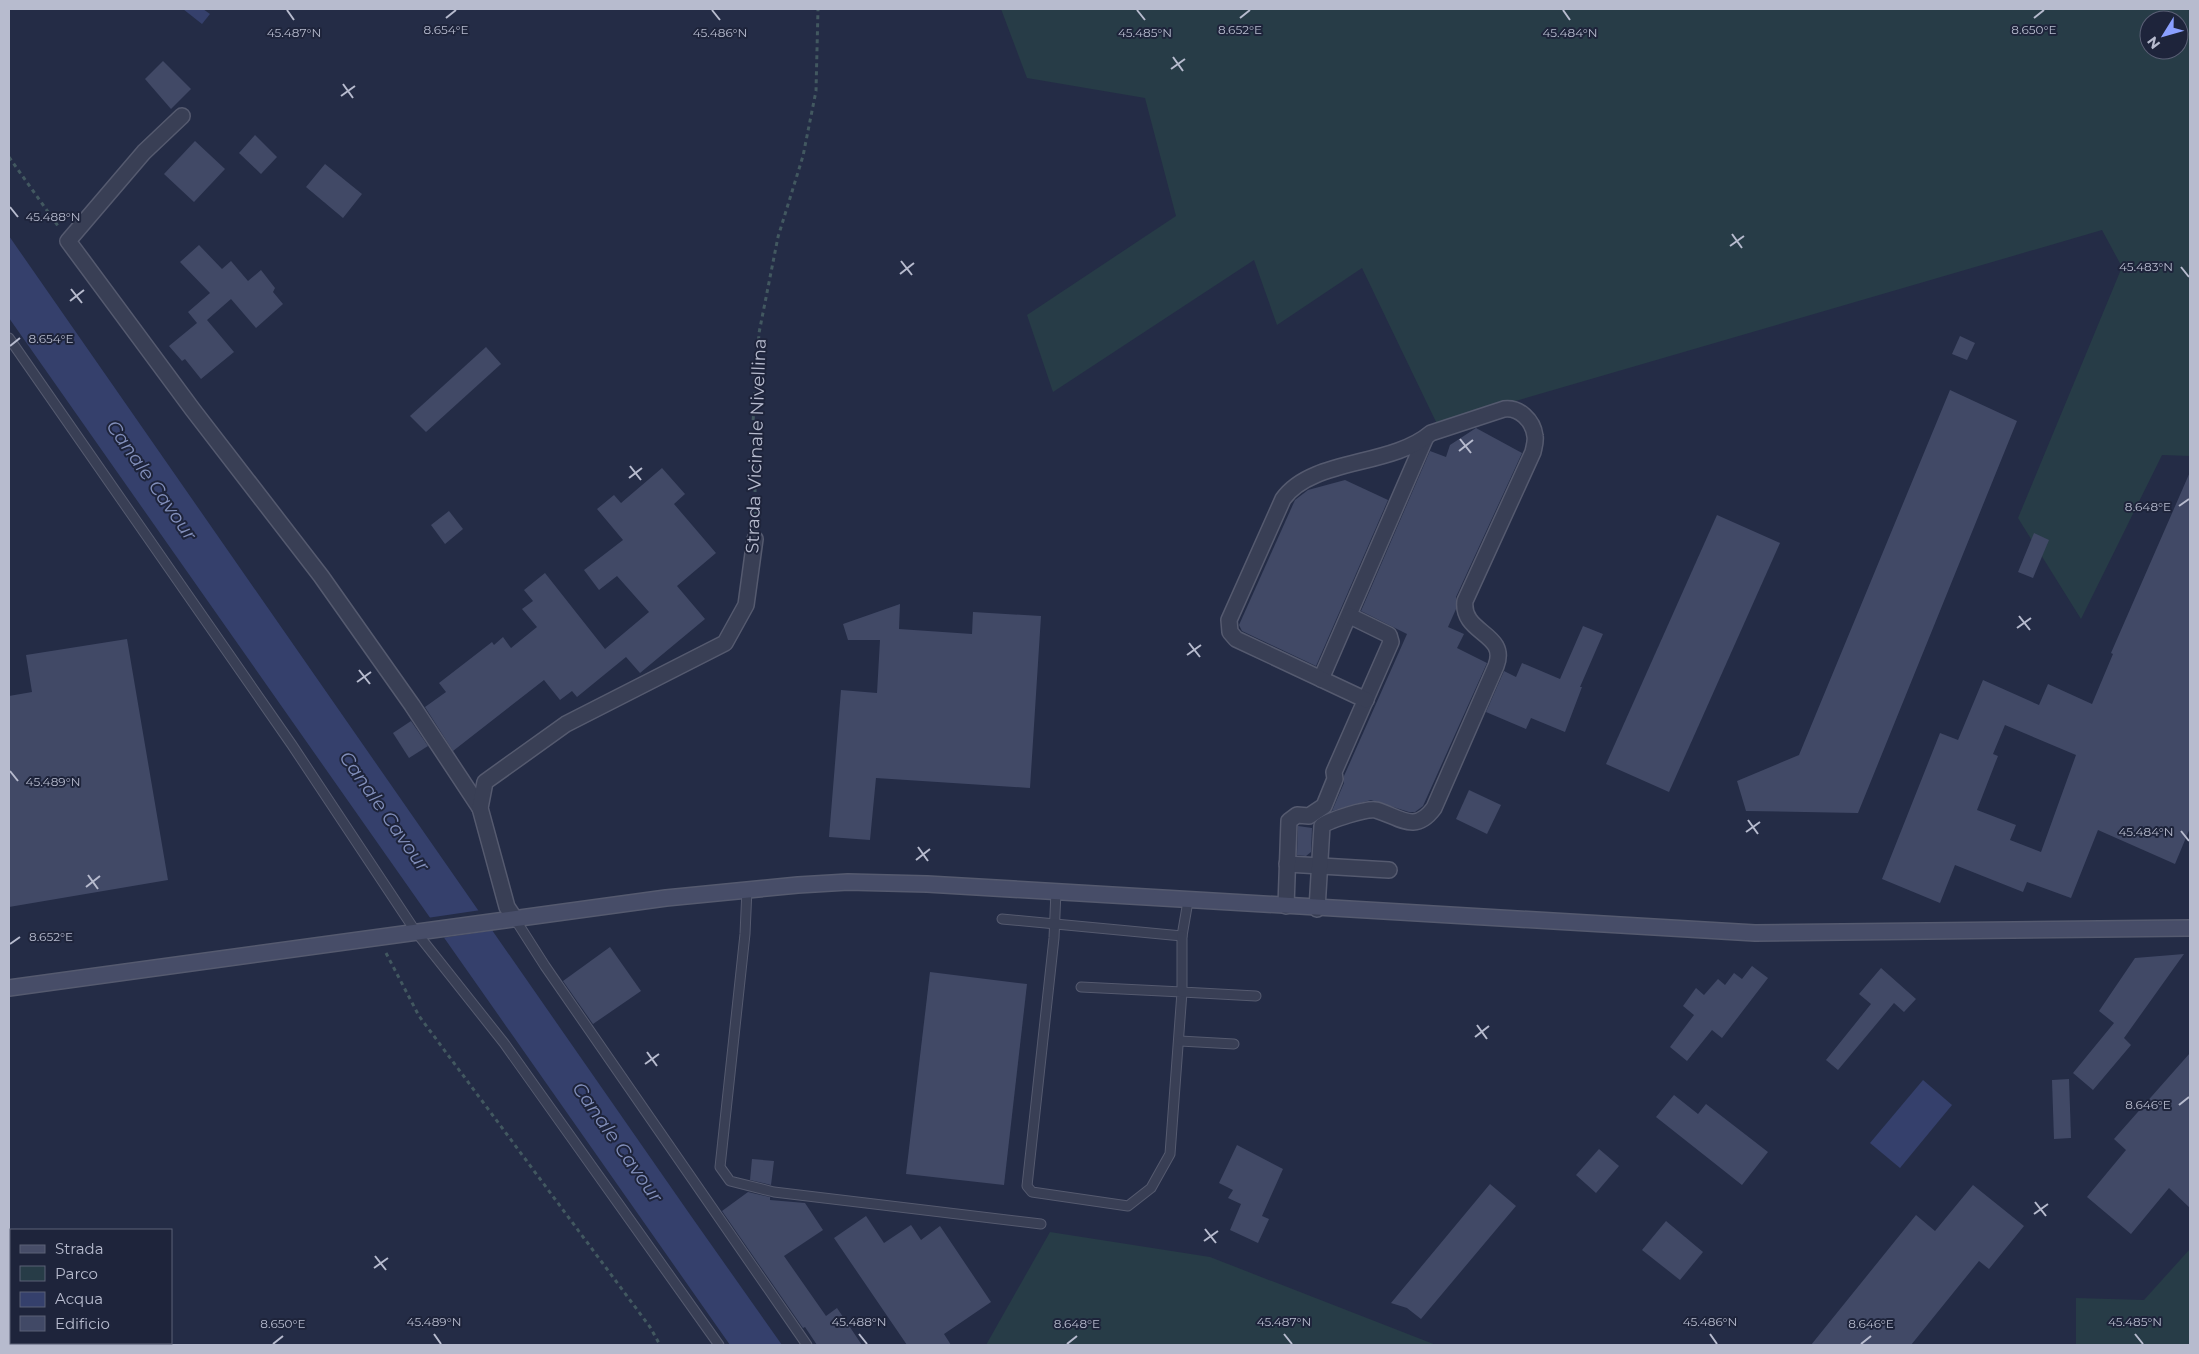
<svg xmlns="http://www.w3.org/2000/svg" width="2199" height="1354" font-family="Montserrat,sans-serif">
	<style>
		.green { fill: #273c47; fill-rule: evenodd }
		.water { fill: #35406c }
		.pier { fill: #242c46 }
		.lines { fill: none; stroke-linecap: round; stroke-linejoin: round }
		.stream { stroke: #35406c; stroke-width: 6 }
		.building { fill: #414966; fill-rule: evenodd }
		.lane-casing { stroke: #555a6f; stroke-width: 11 }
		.street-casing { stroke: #555a6f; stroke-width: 18 }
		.secondary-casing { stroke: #555a6f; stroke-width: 18 }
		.path { stroke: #425860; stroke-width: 3; stroke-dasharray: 4 4; stroke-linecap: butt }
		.lane { stroke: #393f55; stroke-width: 9 }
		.street { stroke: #393f55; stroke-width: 15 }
		.secondary { stroke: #474d68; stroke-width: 15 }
		.ticks { fill: none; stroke: #b7bbce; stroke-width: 2 }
		.labels { text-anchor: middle; stroke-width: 4; stroke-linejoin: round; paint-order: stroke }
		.street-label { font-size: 18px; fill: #b7bbce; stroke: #1e243b }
		.water-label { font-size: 19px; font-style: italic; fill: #8390bc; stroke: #1e243b }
		.ticks-label { font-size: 12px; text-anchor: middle; fill: #b7bbce; stroke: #1e243b; stroke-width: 4; stroke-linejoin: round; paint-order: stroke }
	</style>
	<rect width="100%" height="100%" fill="#242c46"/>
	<g class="green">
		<path d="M1001 9H2190V456L2162 455 2081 619 2018 518 2122 267 2102 230 1437 424 1362 268 1277 325 1254 260 1053 392 1027 315 1176 216 1145 98 1027 78ZM2149 20H2179V50H2149Z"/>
		<path d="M1050 1232 1210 1257 1436 1345H986Z"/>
		<path d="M2190 1249V1345H2076V1298L2144 1300Z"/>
	</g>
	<g class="water">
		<path d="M183 9H203L210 14 202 24Z"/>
		<path d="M9 236 691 1216 782 1345H730L9 318Z"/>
		<path d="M1923 1080 1952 1105 1900 1168 1870 1143Z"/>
	</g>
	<path class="pier" d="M481 910 495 930 441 938 427 918Z"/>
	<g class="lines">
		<g class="stream">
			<path d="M9 1236 11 1239"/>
			<path d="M91 1343 94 1345"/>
		</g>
	</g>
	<g class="building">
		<path d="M163 61 191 89 171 109 145 79Z"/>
		<path d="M255 135 277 157 261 174 239 153Z"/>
		<path d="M195 141 225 169 194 202 164 174Z"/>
		<path d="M325 164 362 194 343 218 306 187Z"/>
		<path d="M199 245 222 269 231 261 248 281 261 270 275 288 273 292 283 304 256 328 231 299 207 320 234 352 201 379 185 359 182 361 169 346 197 323 188 312 210 293 180 262Z"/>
		<path d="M1960 336 1975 343 1967 360 1952 354Z"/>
		<path d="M486 347 501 364 426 432 410 416Z"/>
		<path d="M1950 390 2017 421 1858 813 1746 811 1737 781 1799 755Z"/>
		<path d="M1476 428 1522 453 1456 597V609L1448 627 1464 634 1457 648 1487 663 1423 806 1415 812H1409L1371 800 1332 811 1344 783V776L1407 634 1361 611 1430 451 1446 457 1450 445Z"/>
		<path d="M662 468 685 494 674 504 716 553 677 586 705 619 640 673 626 657 577 697 572 691 560 700 544 680 453 751 425 707 446 692 439 683 492 642 494 645 503 637 511 648 537 627 522 609 533 601 524 590 545 573 605 649 649 612 617 576 599 590 584 570 623 540 597 509 614 495 621 503Z"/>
		<path d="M2190 472V828L2175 864 2098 830 2071 898 2027 882 2023 892 1955 865 1940 903 1882 879 1940 733 1958 740 1983 680 2039 705 2048 684 2092 704 2113 654 2111 653ZM2005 725 2076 755 2041 852 2010 840 2016 825 1977 810 1998 756 1993 754Z"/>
		<path d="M1345 480 1388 500 1316 666 1242 631 1239 625 1295 500 1308 490Z"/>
		<path d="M449 511 463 529 445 544 431 525Z"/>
		<path d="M1717 515 1780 543 1669 792 1606 764Z"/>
		<path d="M2034 533 2049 540 2033 578 2018 572Z"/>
		<path d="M900 604 899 629 972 634 973 612 1041 616 1030 788 876 778 870 840 829 837 841 690 877 693 880 640H848L843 624Z"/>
		<path d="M1583 626 1603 634 1580 687H1582L1565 732 1531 718 1526 729 1486 712 1504 671 1516 677 1522 663 1560 679Z"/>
		<path d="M127 639 168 880 9 907V696L32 692 26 655Z"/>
		<path d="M411 721 428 746 409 758 393 733Z"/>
		<path d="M1469 790 1501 805 1487 834 1456 819Z"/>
		<path d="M1298 826 1312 828 1311 852 1306 856 1297 855Z"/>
		<path d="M610 947 641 991 593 1024 563 981Z"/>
		<path d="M2184 954 2124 1038 2131 1045 2093 1090 2073 1073 2114 1023 2099 1011 2135 958Z"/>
		<path d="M1752 966 1768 978 1722 1038 1712 1030 1687 1061 1670 1047 1694 1015 1683 1006 1696 988 1704 995 1718 979 1725 985 1734 973 1742 979Z"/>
		<path d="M1881 968 1916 999 1904 1012 1894 1003 1838 1070 1826 1060 1871 1004 1859 994Z"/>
		<path d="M930 972 1027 984 1004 1185 906 1174Z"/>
		<path d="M2190 1053V1208L2169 1188 2131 1234 2087 1197 2126 1150 2114 1139Z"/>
		<path d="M2069 1079 2071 1138 2054 1139 2052 1080Z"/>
		<path d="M1674 1095 1698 1114 1706 1104 1768 1152 1742 1185 1656 1117Z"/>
		<path d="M1237 1145 1283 1169 1262 1216 1269 1219 1258 1243 1230 1230 1241 1204 1228 1198 1233 1190 1219 1183Z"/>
		<path d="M1599 1149 1619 1166 1596 1193 1576 1175Z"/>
		<path d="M752 1159 774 1161 771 1185 750 1180Z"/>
		<path d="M1490 1184 1516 1206 1421 1319 1407 1308 1391 1303Z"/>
		<path d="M1973 1185 2024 1226 1989 1269 1979 1261 1911 1345H1811L1916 1215 1935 1231Z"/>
		<path d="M748 1192 770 1197V1200L805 1203 823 1230 784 1256 826 1316 837 1308 862 1345H817L805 1327 803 1328 722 1211Z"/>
		<path d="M866 1216 884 1243 911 1225 921 1240 940 1226 991 1302 944 1334 951 1345H907L834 1238Z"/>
		<path d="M1666 1221 1703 1252 1680 1280 1642 1250Z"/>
	</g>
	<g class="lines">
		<g class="lane-casing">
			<g id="lane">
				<path d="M9 338 292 745 416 932 504 1043 719 1345"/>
				<path d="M747 889 745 934 720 1167 730 1181 774 1192 1041 1224"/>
				<path d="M1056 891 1054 938 1027 1186 1032 1192 1128 1206 1151 1188 1170 1154 1182 992 1081 987"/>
				<path d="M515 919 545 966 807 1345"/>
				<path d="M1002 919 1182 936 1188 901"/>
				<path d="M1182 936V992L1256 996"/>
				<path d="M1180 1041 1234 1044"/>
			</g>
		</g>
		<g class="street-casing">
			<g id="street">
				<path d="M182 116 144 152 68 241 193 410 321 576 412 705 480 808"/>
				<path d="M1321 679 1425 439"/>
				<path d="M1287 864 1389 870"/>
				<path d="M1286 906 1289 821 1297 815 1309 816 1324 806 1335 779 1334 772 1391 642 1389 635 1350 616"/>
				<path d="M1317 909 1322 826C1329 820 1367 808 1376 810 1400 817 1415 834 1434 808L1496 666C1509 633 1461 634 1465 601L1533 452C1534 447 1536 441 1535 436 1533 420 1519 407 1504 409L1431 433C1391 467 1312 458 1283 499L1229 620 1230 632 1236 639 1366 700"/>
				<path d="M515 919 507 907 480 808 485 782 566 724 725 643 746 605 755 539"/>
			</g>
		</g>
		<g class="secondary-casing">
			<path id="secondary" d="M9 988 666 898 798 885 848 882 927 884 1755 933 2190 928"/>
		</g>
		<g class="path">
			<path d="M9 157 58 226"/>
			<path d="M756 524 753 422 759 333 778 237 803 156 816 91 818 9"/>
			<path d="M386 953 419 1016 650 1327 660 1345"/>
		</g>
		<use href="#lane" class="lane"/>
		<use href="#street" class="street"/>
		<use href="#secondary" class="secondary"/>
	</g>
	<path class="ticks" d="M287 10 294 20M712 10 720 20M1137 10 1145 20M1563 10 1570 20M446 18 456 10M1240 18 1250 10M2034 18 2044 10M1173 57 1183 71M1171 69 1185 59M343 84 353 98M341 96 355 86M10 207 18 217M1732 234 1742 248M1730 246 1744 236M901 261 912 275M2181 267 2189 277M900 274 914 263M71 289 82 303M70 301 84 290M10 346 20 338M1460 439 1471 453M1459 451 1473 440M630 466 641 480M629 478 642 468M2179 506 2189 499M2019 616 2030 630M2017 628 2031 618M1189 643 1200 657M1187 655 1201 645M359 670 370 684M357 682 371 672M10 771 18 781M1748 820 1758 834M2181 831 2189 841M1746 832 1760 822M918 847 928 861M916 860 930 849M88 875 98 889M86 887 100 876M10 944 20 937M1477 1025 1487 1039M1475 1037 1489 1026M647 1052 657 1066M645 1064 659 1054M2179 1105 2189 1097M2035 1202 2046 1216M2034 1214 2048 1204M1205 1229 1216 1243M1204 1241 1218 1231M375 1256 386 1270M374 1268 388 1258M434 1334 441 1344M859 1334 867 1344M1284 1334 1292 1344M1710 1334 1717 1344M2135 1334 2143 1344M273 1344 283 1336M1067 1344 1077 1336M1861 1344 1871 1336"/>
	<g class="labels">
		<g class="street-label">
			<text transform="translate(756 446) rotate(-88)" y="6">Strada Vicinale Nivellina</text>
		</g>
		<g class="water-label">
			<text transform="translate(152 480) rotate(55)" y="7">Canale Cavour</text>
			<text transform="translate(385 811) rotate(55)" y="7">Canale Cavour</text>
			<text transform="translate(618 1142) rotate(55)" y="7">Canale Cavour</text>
		</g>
	</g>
	<g class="ticks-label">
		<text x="446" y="34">8.654°E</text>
		<text x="1240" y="34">8.652°E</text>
		<text x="2034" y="34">8.650°E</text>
		<text x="294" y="37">45.487°N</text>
		<text x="720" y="37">45.486°N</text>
		<text x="1145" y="37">45.485°N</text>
		<text x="1570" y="37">45.484°N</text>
		<text x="53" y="221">45.488°N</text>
		<text x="2146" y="271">45.483°N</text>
		<text x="51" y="343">8.654°E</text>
		<text x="2148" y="511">8.648°E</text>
		<text x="53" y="786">45.489°N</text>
		<text x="2146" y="836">45.484°N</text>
		<text x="51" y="941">8.652°E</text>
		<text x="2148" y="1109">8.646°E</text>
		<text x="434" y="1326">45.489°N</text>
		<text x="859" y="1326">45.488°N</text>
		<text x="1284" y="1326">45.487°N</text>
		<text x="1710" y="1326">45.486°N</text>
		<text x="2135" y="1326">45.485°N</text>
		<text x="283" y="1328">8.650°E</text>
		<text x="1077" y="1328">8.648°E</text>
		<text x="1871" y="1328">8.646°E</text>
	</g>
	<rect width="2199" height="1354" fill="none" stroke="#b7bbce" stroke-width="20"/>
	<rect x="10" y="1229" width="162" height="115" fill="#1e243b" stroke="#5b6076"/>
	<rect x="20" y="1245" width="25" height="8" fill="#474d68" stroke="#5b6076"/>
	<text x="55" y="1254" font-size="15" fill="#b7bbce">Strada</text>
	<rect x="20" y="1266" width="25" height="15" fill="#273c47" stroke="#5b6076"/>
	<text x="55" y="1279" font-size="15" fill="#b7bbce">Parco</text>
	<rect x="20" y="1292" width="25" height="15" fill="#35406c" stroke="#5b6076"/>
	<text x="55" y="1304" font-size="15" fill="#b7bbce">Acqua</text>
	<rect x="20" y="1316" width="25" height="15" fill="#414966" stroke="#5b6076"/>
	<text x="55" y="1329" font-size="15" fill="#b7bbce">Edificio</text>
	<g transform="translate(2164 35) rotate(233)"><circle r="24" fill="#1e243b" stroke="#5b6076"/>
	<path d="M0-4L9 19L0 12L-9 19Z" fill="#8ba0ff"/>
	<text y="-8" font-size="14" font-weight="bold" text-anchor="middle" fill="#b7bbce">N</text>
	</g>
</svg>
